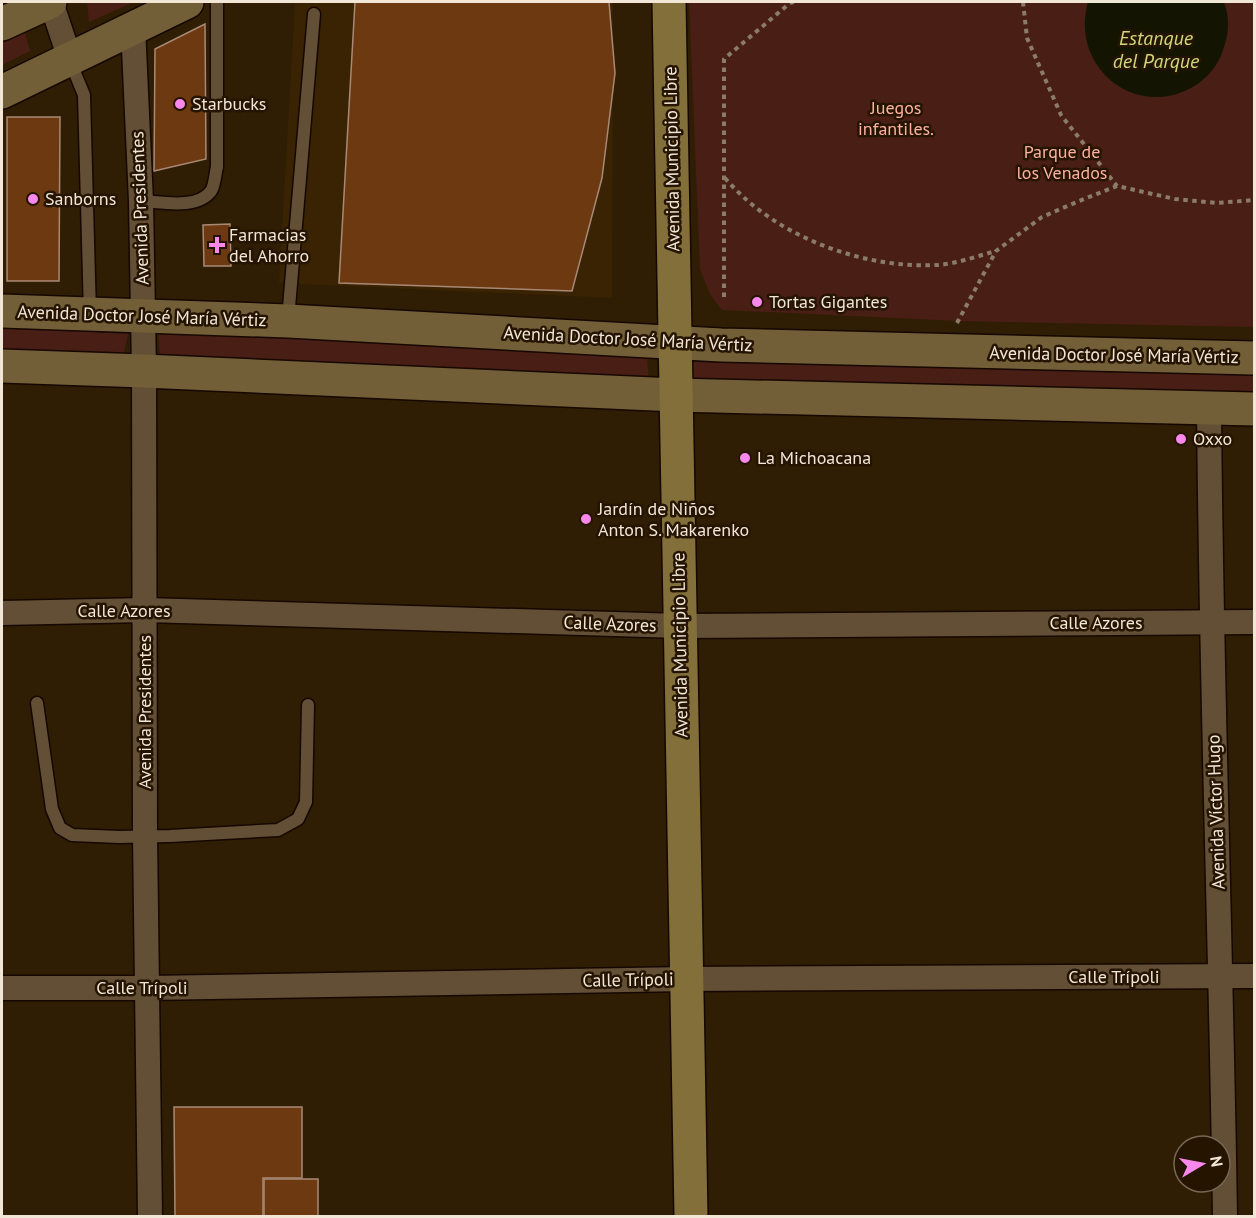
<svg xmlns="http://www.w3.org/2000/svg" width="1256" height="1218" font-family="'PT Sans',sans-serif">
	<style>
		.built { fill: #392302 }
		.green { fill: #491e15 }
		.water { fill: #131502 }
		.building { fill: #6d3911; stroke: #a88976; stroke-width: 1.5 }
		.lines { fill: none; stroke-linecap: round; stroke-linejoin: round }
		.lane-casing { stroke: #160700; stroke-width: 15 }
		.street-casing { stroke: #160700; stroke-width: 27 }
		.secondary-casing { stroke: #160700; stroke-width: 36 }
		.primary-casing { stroke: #160700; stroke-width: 36 }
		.path { stroke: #8a7c67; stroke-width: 4; stroke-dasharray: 4.5 4.5; stroke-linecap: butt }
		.lane { stroke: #624f35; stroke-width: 12 }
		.street { stroke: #624f35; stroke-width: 24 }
		.secondary { stroke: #725f37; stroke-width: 33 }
		.primary { stroke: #826f39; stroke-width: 33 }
		.poi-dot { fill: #f888eb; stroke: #251400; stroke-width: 2 }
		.labels { text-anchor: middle; stroke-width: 5; stroke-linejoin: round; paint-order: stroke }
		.poi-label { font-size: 18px; fill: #f2e6d7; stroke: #251400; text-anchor: start }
		.park-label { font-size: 18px; fill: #ffb19f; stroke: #251400 }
		.street-label { font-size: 18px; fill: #f2e6d7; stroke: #251400 }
		.water-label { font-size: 20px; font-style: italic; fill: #ceda7b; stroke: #251400 }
	</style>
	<rect width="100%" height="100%" fill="#2f1e04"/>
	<path class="built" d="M295 2H613L612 298 279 283Z"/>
	<g class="green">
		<path d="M87 2H134L89 22Z"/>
		<path d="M689 2H1254V327L958 321 722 310 710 294 700 269Z"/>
		<path d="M24 29 30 51 2 65V40Z"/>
		<path d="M2 327 128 334 123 355 2 351Z"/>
		<path d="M158 330 647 357 649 382 160 355Z"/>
		<path d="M692 362 1254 375V395L692 378Z"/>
	</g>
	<path class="water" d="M1088 2H1224C1230 18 1229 34 1223 50 1219 63 1210 75 1199 83 1140 124 1069 69 1088 2Z"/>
	<g class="building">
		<path d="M355 2H609L615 73 602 178 572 291 339 283Z"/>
		<path d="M205 24 206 159 154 171 155 49Z"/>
		<path d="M7 117H60L59 281H7Z"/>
		<path d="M230 224 231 266H204L203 225Z"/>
		<path d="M174 1107H302V1178H263V1216H175Z"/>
		<rect x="264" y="1179" width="54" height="37"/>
	</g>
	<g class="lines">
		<g class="lane-casing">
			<g id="lane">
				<path d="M70 61 84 95 90 314"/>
				<path d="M141 201C162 202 197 210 211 191 215 185 215 174 217 167V2"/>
				<path d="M288 319 314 14"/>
				<path d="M37 703 52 809 60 828 72 835 119 837 170 836 278 830 298 819 306 802 308 705"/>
			</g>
		</g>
		<g class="street-casing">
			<g id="street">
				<path d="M51 2 70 59"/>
				<path d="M133 27 141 201 144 371 145 836 150 1216"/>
				<path d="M1209 407C1211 677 1221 947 1225 1216"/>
				<path d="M2 613 146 610 679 626 1254 622"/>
				<path d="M2 988H148L687 979 1254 976"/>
			</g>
		</g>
		<g class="secondary-casing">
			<g id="secondary">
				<path d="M2 24 50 2"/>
				<path d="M2 92 187 2"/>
				<path d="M2 311 288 321 721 345 1254 358"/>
				<path d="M2 366 144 371 676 395 1254 409"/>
			</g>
		</g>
		<g class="primary-casing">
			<path id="primary" d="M669 2 691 1216"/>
		</g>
		<g class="path">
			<path d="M1023 2 1027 38 1061 115 1117 186"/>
			<path d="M725 178C774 236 862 269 937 265 956 264 977 256 996 251"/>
			<path d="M724 297V59L790 3 794 2"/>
			<path d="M957 323 996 251 1042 217 1079 201 1117 186 1175 199 1217 203 1254 200"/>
		</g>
		<use href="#lane" class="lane"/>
		<use href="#street" class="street"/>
		<use href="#secondary" class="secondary"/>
		<use href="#primary" class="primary"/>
	</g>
	<g class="poi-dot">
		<circle cx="180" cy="104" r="6"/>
		<circle cx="33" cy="199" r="6"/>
		<path d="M214 236h6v6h6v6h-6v6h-6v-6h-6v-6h6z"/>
		<circle cx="757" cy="302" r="6"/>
		<circle cx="1181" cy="439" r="6"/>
		<circle cx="745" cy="458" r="6"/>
		<circle cx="586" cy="519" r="6"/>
	</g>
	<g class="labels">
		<g class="poi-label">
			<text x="192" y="110">Starbucks</text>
			<text x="45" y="205">Sanborns</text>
			<text x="229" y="241">Farmacias<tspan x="229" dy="21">del Ahorro</tspan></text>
			<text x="769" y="308">Tortas Gigantes</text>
			<text x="1193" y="445">Oxxo</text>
			<text x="757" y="464">La Michoacana</text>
			<text x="598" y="515">Jardín de Niños<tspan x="598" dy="21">Anton S. Makarenko</tspan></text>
		</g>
		<g class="park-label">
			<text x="896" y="114">Juegos<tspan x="896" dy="21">infantiles.</tspan></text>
			<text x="1062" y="158">Parque de<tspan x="1062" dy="21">los Venados</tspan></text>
		</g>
		<g class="street-label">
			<text transform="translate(672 159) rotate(-91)" y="6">Avenida Municipio Libre</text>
			<text transform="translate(140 208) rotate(-92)" y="6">Avenida Presidentes</text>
			<text transform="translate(142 316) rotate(2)" y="6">Avenida Doctor José María Vértiz</text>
			<text transform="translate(628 339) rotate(3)" y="6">Avenida Doctor José María Vértiz</text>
			<text transform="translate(1114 355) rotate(1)" y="6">Avenida Doctor José María Vértiz</text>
			<text x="124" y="617">Calle Azores</text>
			<text x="1096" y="629">Calle Azores</text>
			<text transform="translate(610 624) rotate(2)" y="6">Calle Azores</text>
			<text transform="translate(680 645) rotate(-91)" y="6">Avenida Municipio Libre</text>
			<text transform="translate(145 712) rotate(-90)" y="6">Avenida Presidentes</text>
			<text transform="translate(1216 812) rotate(-92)" y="6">Avenida Víctor Hugo</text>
			<text x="1114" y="983">Calle Trípoli</text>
			<text transform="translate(628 980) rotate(-1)" y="6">Calle Trípoli</text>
			<text x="142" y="994">Calle Trípoli</text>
		</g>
		<g class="water-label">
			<text x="1156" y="45">Estanque<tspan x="1156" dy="23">del Parque</tspan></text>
		</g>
	</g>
	<rect width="1256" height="1218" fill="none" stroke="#f2e6d7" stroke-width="6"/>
	<g transform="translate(1202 1164) rotate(80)"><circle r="28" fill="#251400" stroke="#776856" stroke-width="1.5"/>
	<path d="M0-4.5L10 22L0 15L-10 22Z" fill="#f888eb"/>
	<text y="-9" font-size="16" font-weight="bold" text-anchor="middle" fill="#f2e6d7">N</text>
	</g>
</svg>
